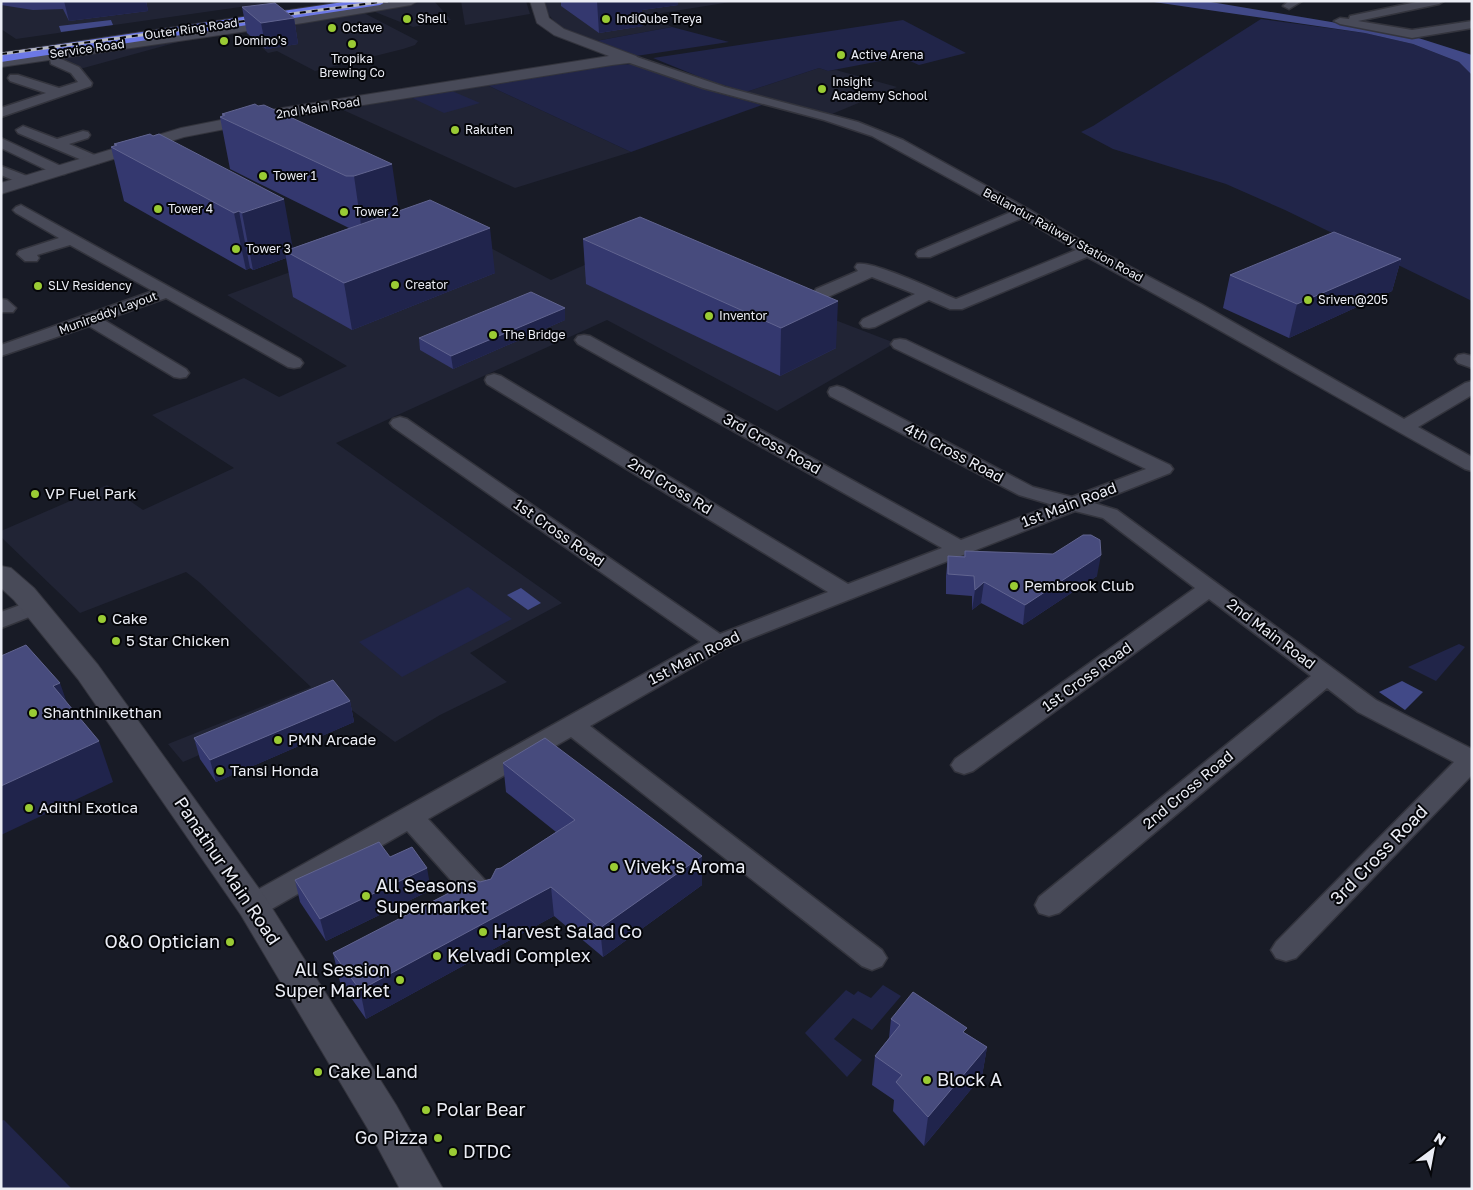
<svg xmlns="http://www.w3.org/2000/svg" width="1473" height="1190" font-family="'Golos Text',sans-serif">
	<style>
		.built { fill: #212435 }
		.green { fill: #212549 }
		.water { fill: #414987 }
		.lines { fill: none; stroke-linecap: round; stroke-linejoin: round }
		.street-casing { stroke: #33343d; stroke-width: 3 }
		.secondary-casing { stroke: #33343d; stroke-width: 2 }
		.highway-casing { stroke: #33343d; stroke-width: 2 }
		.street { fill: #484a58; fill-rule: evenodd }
		.secondary { fill: #484a58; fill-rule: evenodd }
		.highway { fill: #6c78e5; fill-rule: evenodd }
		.rail-casing { stroke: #b7b9c2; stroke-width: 3 }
		.rail { stroke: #05060a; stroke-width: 2; stroke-dasharray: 6; stroke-linecap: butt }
		.wall { fill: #34386f }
		.shaded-wall { fill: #20244c }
		.building { fill: #474b7d; stroke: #616490 }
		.poi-dot { fill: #9acb34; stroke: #05060a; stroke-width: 2 }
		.labels { text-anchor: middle; stroke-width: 4; stroke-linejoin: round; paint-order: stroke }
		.far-poi-label { font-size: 12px; fill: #ebedf5; stroke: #05060a; text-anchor: start }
		.far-street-label { font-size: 12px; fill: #ebedf5; stroke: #05060a }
		.street-label { font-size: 15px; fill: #ebedf5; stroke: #05060a }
		.poi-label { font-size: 15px; fill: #ebedf5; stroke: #05060a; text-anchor: start }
		.near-street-label { font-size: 18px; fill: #ebedf5; stroke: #05060a }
		.near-poi-label { font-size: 18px; fill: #ebedf5; stroke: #05060a; text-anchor: start }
	</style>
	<rect width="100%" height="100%" fill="#181b26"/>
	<g class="built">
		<path d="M1 1H282L16 39 1 29Z"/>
		<path d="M424 1H434L451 20 413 27 370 10Z"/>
		<path d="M461 1H526L530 14 465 25Z"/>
		<path d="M544 1H737L649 15 672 27 596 41 560 28 544 9Z"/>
		<path d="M362 12 418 41 415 45 403 49 315 71 277 51 268 53 244 31Z"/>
		<path d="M189 39 80 69 61 60V55Z"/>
		<path d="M819 68 828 71 836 70 897 87 832 114 746 92Z"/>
		<path d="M487 85 631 152 515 188 341 109Z"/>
		<path d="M436 219 551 280 634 243 895 343 777 411 607 320 336 443 562 603 470 653 507 682 440 715 395 742 334 697 183 762 168 744 311 687 199 582 186 572 80 613 1 537V531L107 485 143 510 234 468 152 415 244 378 279 397 347 366 227 295Z"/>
	</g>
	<g class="green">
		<path d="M1261 19 1365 33 1413 44 1459 62 1472 75V301L1285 210 1226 184 1113 149 1081 132 1093 126Z"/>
		<path d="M903 20 966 53 919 65 901 57 828 71 819 68 746 92 707 80 653 58Z"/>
		<path d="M672 27 729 42 636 56 596 41Z"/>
		<path d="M633 64 717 93 762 105 631 152 487 85 613 65Z"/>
		<path d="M452 91 480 103 444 113 410 97Z"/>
		<path d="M468 587 512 619 402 677 359 642Z"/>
		<path d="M1459 644 1465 647 1436 681 1408 667Z"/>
		<path d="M883 985 901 996 872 1030 853 1018 834 1039 862 1060 847 1077 805 1033 846 990 854 995 858 991 871 998Z"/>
		<path d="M4 1120 72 1189H1V1121Z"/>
	</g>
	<g class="water">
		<path d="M1147 1H1205L1409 35 1472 55V75L1459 62 1413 44 1365 33Z"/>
		<path d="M111 20 113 25 61 32 59 26Z"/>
		<path d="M521 588 541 603 528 610 507 595Z"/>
		<path d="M1402 681 1423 692 1405 710 1379 692Z"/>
	</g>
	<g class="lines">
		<g class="street-casing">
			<g id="street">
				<path d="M1289 1H1302L1289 9 1283 6Z"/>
				<path d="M1421 1H1444L1439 4 1358 21 1412 30 1472 21V28L1412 38 1340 24 1334 21 1340 18 1349 19 1350 16Z"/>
				<path d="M55 50 59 51 61 59 79 67 92 83 91 86 1 117V108L46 93 10 81 8 78 10 75H18L59 88 78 82 71 73 51 64 49 54Z"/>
				<path d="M631 55 725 87 858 122 903 140 1028 209 1094 248 1201 304 1404 419 1465 383 1472 381V395L1418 427 1472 457V471L1465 469C1339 399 1214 325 1087 257L962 309H950L929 300 875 327 869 328 863 327 860 323 863 319 915 294 872 277 828 297H816L814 293 816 289 858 271 855 267 857 264C872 260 937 291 956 299L1076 250 1022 218 930 257H918L916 254 918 251 1011 212 872 136 824 120 703 88 627 62 625 59 627 56Z"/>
				<path d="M23 126 57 139 83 131 88 132 90 135 88 138 69 144 99 157 101 160 99 163H89L18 133 16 130Z"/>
				<path d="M1 138 65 168 67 171 65 174H55L1 148Z"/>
				<path d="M1 166 32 178 34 181 32 184H22L1 175Z"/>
				<path d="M21 205 300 359 303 363 300 367 294 368 288 367 166 298 104 320 186 369 189 373 186 377 180 378 174 377 89 326 1 356V345L153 291 70 245 37 255 39 258 37 261H25L17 254 19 251 59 238 16 213 13 210 16 207Z"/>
				<path d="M1 299 7 300 16 308 13 312H1Z"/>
				<path d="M584 335 590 336 961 540 1053 505 1019 495 830 396 828 392 830 388 837 386 844 388 1033 487 1072 497 1146 469 894 348 891 344 894 340 900 339 906 340 1170 465 1173 469 1170 473 1094 503 1117 510 1376 700 1472 749V775L1296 958 1286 961 1276 958 1271 950 1276 942 1454 762 1358 712 1327 688 1059 913 1049 916 1039 913 1035 905 1039 897 1311 676 1209 599 973 771 964 774 955 771 951 765 955 759 1195 588 1103 518 1075 511 726 648 590 726 882 950 887 958 882 966 872 970 862 966 571 737 428 819 494 890 498 898 494 906 484 909 474 906 407 831 263 914 253 917 243 914 239 906 243 898 701 642 393 427 390 423 393 419 400 417 407 419 720 634 828 592 487 384 485 380 487 376 494 374 501 376 848 584 942 548 578 344 575 340 578 336Z"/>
				<path d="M1464 354 1472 356V368L1458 363 1455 359 1458 355Z"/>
				<path d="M34 600 42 602 45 607 42 612 1 628V612Z"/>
			</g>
		</g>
		<g class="secondary-casing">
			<g id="secondary">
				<path d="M385 1H418L411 5 303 23 1 67V57L303 15Z"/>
				<path d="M530 1H544L549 18 564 29 636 56 639 59 636 62 612 65 276 119 184 137 1 194V183L181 128 276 109 609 56 554 35 537 23Z"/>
				<path d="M1 566 11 568 34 588 98 665 265 897 396 1105 443 1189H400L368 1129 241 915 78 679 14 600 1 588Z"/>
			</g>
		</g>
		<g class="highway-casing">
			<path id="highway" d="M350 1H387L380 5 1 62V53Z"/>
		</g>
		<use href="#street" class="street"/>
		<use href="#secondary" class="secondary"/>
		<use href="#highway" class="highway"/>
		<g class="rail-casing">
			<g id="rail">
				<path d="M276 16 387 1"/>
				<path d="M1 54 259 19"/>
			</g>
		</g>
		<use href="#rail" class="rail"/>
	</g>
	<g class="wall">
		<path d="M1 1H146L148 11 69 21 63 9 33 10 1 5Z"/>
		<path d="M561 1H678V5L642 10 643 26 599 33 561 6Z"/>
		<path d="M242 7 294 18 298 44 266 49 247 33Z"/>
		<path d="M264 105 399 211 495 273 352 330 293 297 286 258 253 270 250 268 246 270 124 201 111 147 115 146 114 144 150 134 293 248 349 228 230 169 220 117 222 116V114Z"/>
		<path d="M583 239 836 348 780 376 586 284Z"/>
		<path d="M1401 259 1392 291 1289 338 1223 308 1230 275Z"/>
		<path d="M565 320 453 369 420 350 419 338Z"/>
		<path d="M965 551 1097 576 1023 625 981 603 972 610V596L946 594V576L948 556H964Z"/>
		<path d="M350 701 354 722 216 782 200 759 194 738Z"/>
		<path d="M503 763 702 885 603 957 554 916 366 1019 340 982 333 953 480 882 491 879 501 868 556 832 506 792Z"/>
		<path d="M390 857 431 890 326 941 300 902 295 880Z"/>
		<path d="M891 1019 967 1034 987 1047 982 1076 924 1146 893 1111 894 1100 872 1085 875 1056 889 1038Z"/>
	</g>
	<g class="shaded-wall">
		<path d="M64 1H146L148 11 69 21Z"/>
		<path d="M597 1H678V5L642 10 643 26 599 33Z"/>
		<path d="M294 18 298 44 266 49 261 23Z"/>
		<path d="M392 164 400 218 362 232 354 176Z"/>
		<path d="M284 199 294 255 285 251 286 258 253 270 242 213Z"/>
		<path d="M239 211 250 268 246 270 234 213Z"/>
		<path d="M490 228 495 273 352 330 344 283Z"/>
		<path d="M1401 259 1392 291 1289 338 1297 304Z"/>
		<path d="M838 301 836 348 780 376 781 328Z"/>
		<path d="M565 308V320L453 369 451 356Z"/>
		<path d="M1101 555 1097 576 1023 625 1025 605Z"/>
		<path d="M984 582 981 603 972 610 975 590Z"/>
		<path d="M60 683 74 723 53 686Z"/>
		<path d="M350 701 354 722 216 782 210 760Z"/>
		<path d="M99 741 113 782 1 835V786Z"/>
		<path d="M702 856V885L603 957 600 928Z"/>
		<path d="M427 868 431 890 326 941 320 919Z"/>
		<path d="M551 887 554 916 366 1019 360 990Z"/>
		<path d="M987 1047 982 1076 924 1146 928 1117Z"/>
	</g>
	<g class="building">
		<path d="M275 3 294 18 261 23 242 7Z"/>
		<path d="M255 104 258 106 264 105 392 164 354 176H346L220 117 225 115 222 114Z"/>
		<path d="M150 134 153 136 159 134 284 199 242 213 239 211 234 213 111 147 117 145 114 144Z"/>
		<path d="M430 200 490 228 344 283 285 251Z"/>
		<path d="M640 217 838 301 781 328 583 239Z"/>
		<path d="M1334 232 1401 259 1297 304 1230 275Z"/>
		<path d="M531 292 565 308 451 356 419 338Z"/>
		<path d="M1083 535H1091L1100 540 1101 555 1025 605 984 582 975 590 974 576 948 574V556L965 557V551L1053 554Z"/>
		<path d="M26 645 60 683 53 686 99 741 1 786V656Z"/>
		<path d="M333 680 350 701 210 760 194 738Z"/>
		<path d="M545 738 702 856 600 928 551 887 360 990 333 953 474 880 480 882 491 879 496 869 501 868 575 820 503 763Z"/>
		<path d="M379 842 390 857 412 847 427 868 320 919 295 880Z"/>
		<path d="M913 992 967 1028 963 1032 987 1047 928 1117 896 1082 902 1075 875 1056 900 1025 891 1019Z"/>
	</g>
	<g class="poi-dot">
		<circle cx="407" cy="19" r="5"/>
		<circle cx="606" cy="19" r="5"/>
		<circle cx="332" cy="28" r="5"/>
		<circle cx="224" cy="41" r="5"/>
		<circle cx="352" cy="44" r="5"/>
		<circle cx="841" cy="55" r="5"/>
		<circle cx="822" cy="89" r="5"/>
		<circle cx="455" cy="130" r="5"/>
		<circle cx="263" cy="176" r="5"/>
		<circle cx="158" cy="209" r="5"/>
		<circle cx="344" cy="212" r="5"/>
		<circle cx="236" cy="249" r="5"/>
		<circle cx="395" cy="285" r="5"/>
		<circle cx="38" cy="286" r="5"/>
		<circle cx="1308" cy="300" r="5"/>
		<circle cx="709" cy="316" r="5"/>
		<circle cx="493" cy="335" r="5"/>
		<circle cx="35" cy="494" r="5"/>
		<circle cx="1014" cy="586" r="5"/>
		<circle cx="102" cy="619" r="5"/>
		<circle cx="116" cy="641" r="5"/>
		<circle cx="33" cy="713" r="5"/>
		<circle cx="278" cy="740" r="5"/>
		<circle cx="220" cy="771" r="5"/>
		<circle cx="29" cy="808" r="5"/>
		<circle cx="614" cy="867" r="5"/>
		<circle cx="366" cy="896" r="5"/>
		<circle cx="483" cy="932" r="5"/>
		<circle cx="230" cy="942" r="5"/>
		<circle cx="437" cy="956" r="5"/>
		<circle cx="400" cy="980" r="5"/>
		<circle cx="318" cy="1072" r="5"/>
		<circle cx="927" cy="1080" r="5"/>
		<circle cx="426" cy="1110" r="5"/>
		<circle cx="438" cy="1138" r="5"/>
		<circle cx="453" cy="1152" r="5"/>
	</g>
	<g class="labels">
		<g class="far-poi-label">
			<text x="417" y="23">Shell</text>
			<text x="616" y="23">IndiQube Treya</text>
			<text x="342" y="32">Octave</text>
			<text x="234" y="45">Domino's</text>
			<text x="851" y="59">Active Arena</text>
			<text x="352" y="63" text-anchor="middle">Tropika<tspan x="352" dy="14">Brewing Co</tspan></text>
			<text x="832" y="86">Insight<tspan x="832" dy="14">Academy School</tspan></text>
			<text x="465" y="134">Rakuten</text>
			<text x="273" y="180">Tower 1</text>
			<text x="168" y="213">Tower 4</text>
			<text x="354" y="216">Tower 2</text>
			<text x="246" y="253">Tower 3</text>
			<text x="405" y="289">Creator</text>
			<text x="48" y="290">SLV Residency</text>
			<text x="1318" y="304">Sriven@205</text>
			<text x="719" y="320">Inventor</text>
			<text x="503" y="339">The Bridge</text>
		</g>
		<g class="far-street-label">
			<text transform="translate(191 29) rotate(-8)" y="4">Outer Ring Road</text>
			<text transform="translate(87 49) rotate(-8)" y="4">Service Road</text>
			<text transform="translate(318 108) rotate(-9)" y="4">2nd Main Road</text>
			<text transform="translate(1063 235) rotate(29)" y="4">Bellandur Railway Station Road</text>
			<text transform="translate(108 313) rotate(-20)" y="4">Munireddy Layout</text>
		</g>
		<g class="street-label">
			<text transform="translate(772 444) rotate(29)" y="5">3rd Cross Road</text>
			<text transform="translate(954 453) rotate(28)" y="5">4th Cross Road</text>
			<text transform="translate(670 486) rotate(31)" y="5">2nd Cross Rd</text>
			<text transform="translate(1069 505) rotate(-21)" y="5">1st Main Road</text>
			<text transform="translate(559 533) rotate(35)" y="5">1st Cross Road</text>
			<text transform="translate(1271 634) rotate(37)" y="5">2nd Main Road</text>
			<text transform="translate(694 658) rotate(-27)" y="5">1st Main Road</text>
			<text transform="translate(1087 677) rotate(-36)" y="5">1st Cross Road</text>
			<text transform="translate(1188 790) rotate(-40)" y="5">2nd Cross Road</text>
		</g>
		<g class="poi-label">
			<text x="45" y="499">VP Fuel Park</text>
			<text x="1024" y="591">Pembrook Club</text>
			<text x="112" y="624">Cake</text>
			<text x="126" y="646">5 Star Chicken</text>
			<text x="43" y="718">Shanthinikethan</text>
			<text x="288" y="745">PMN Arcade</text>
			<text x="230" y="776">Tansi Honda</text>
			<text x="39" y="813">Adithi Exotica</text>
		</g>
		<g class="near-street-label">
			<text transform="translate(1379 855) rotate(-46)" y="6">3rd Cross Road</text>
			<text transform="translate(227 871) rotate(56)" y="6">Panathur Main Road</text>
		</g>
		<g class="near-poi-label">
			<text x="624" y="873">Vivek's Aroma</text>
			<text x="376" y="892">All Seasons<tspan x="376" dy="21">Supermarket</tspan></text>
			<text x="493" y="938">Harvest Salad Co</text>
			<text x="220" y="948" text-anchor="end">O&amp;O Optician</text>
			<text x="447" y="962">Kelvadi Complex</text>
			<text x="390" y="976" text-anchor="end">All Session<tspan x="390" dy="21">Super Market</tspan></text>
			<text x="328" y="1078">Cake Land</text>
			<text x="937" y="1086">Block A</text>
			<text x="436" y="1116">Polar Bear</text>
			<text x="428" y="1144" text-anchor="end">Go Pizza</text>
			<text x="463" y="1158">DTDC</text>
		</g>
	</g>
	<rect width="1473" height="1190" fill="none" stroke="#ebedf5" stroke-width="5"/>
	<g transform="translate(1433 1150) rotate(32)" stroke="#05060a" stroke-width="4" paint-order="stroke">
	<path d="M0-4L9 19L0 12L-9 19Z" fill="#ebedf5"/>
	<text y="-8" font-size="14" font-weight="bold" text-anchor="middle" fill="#ebedf5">N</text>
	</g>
</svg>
